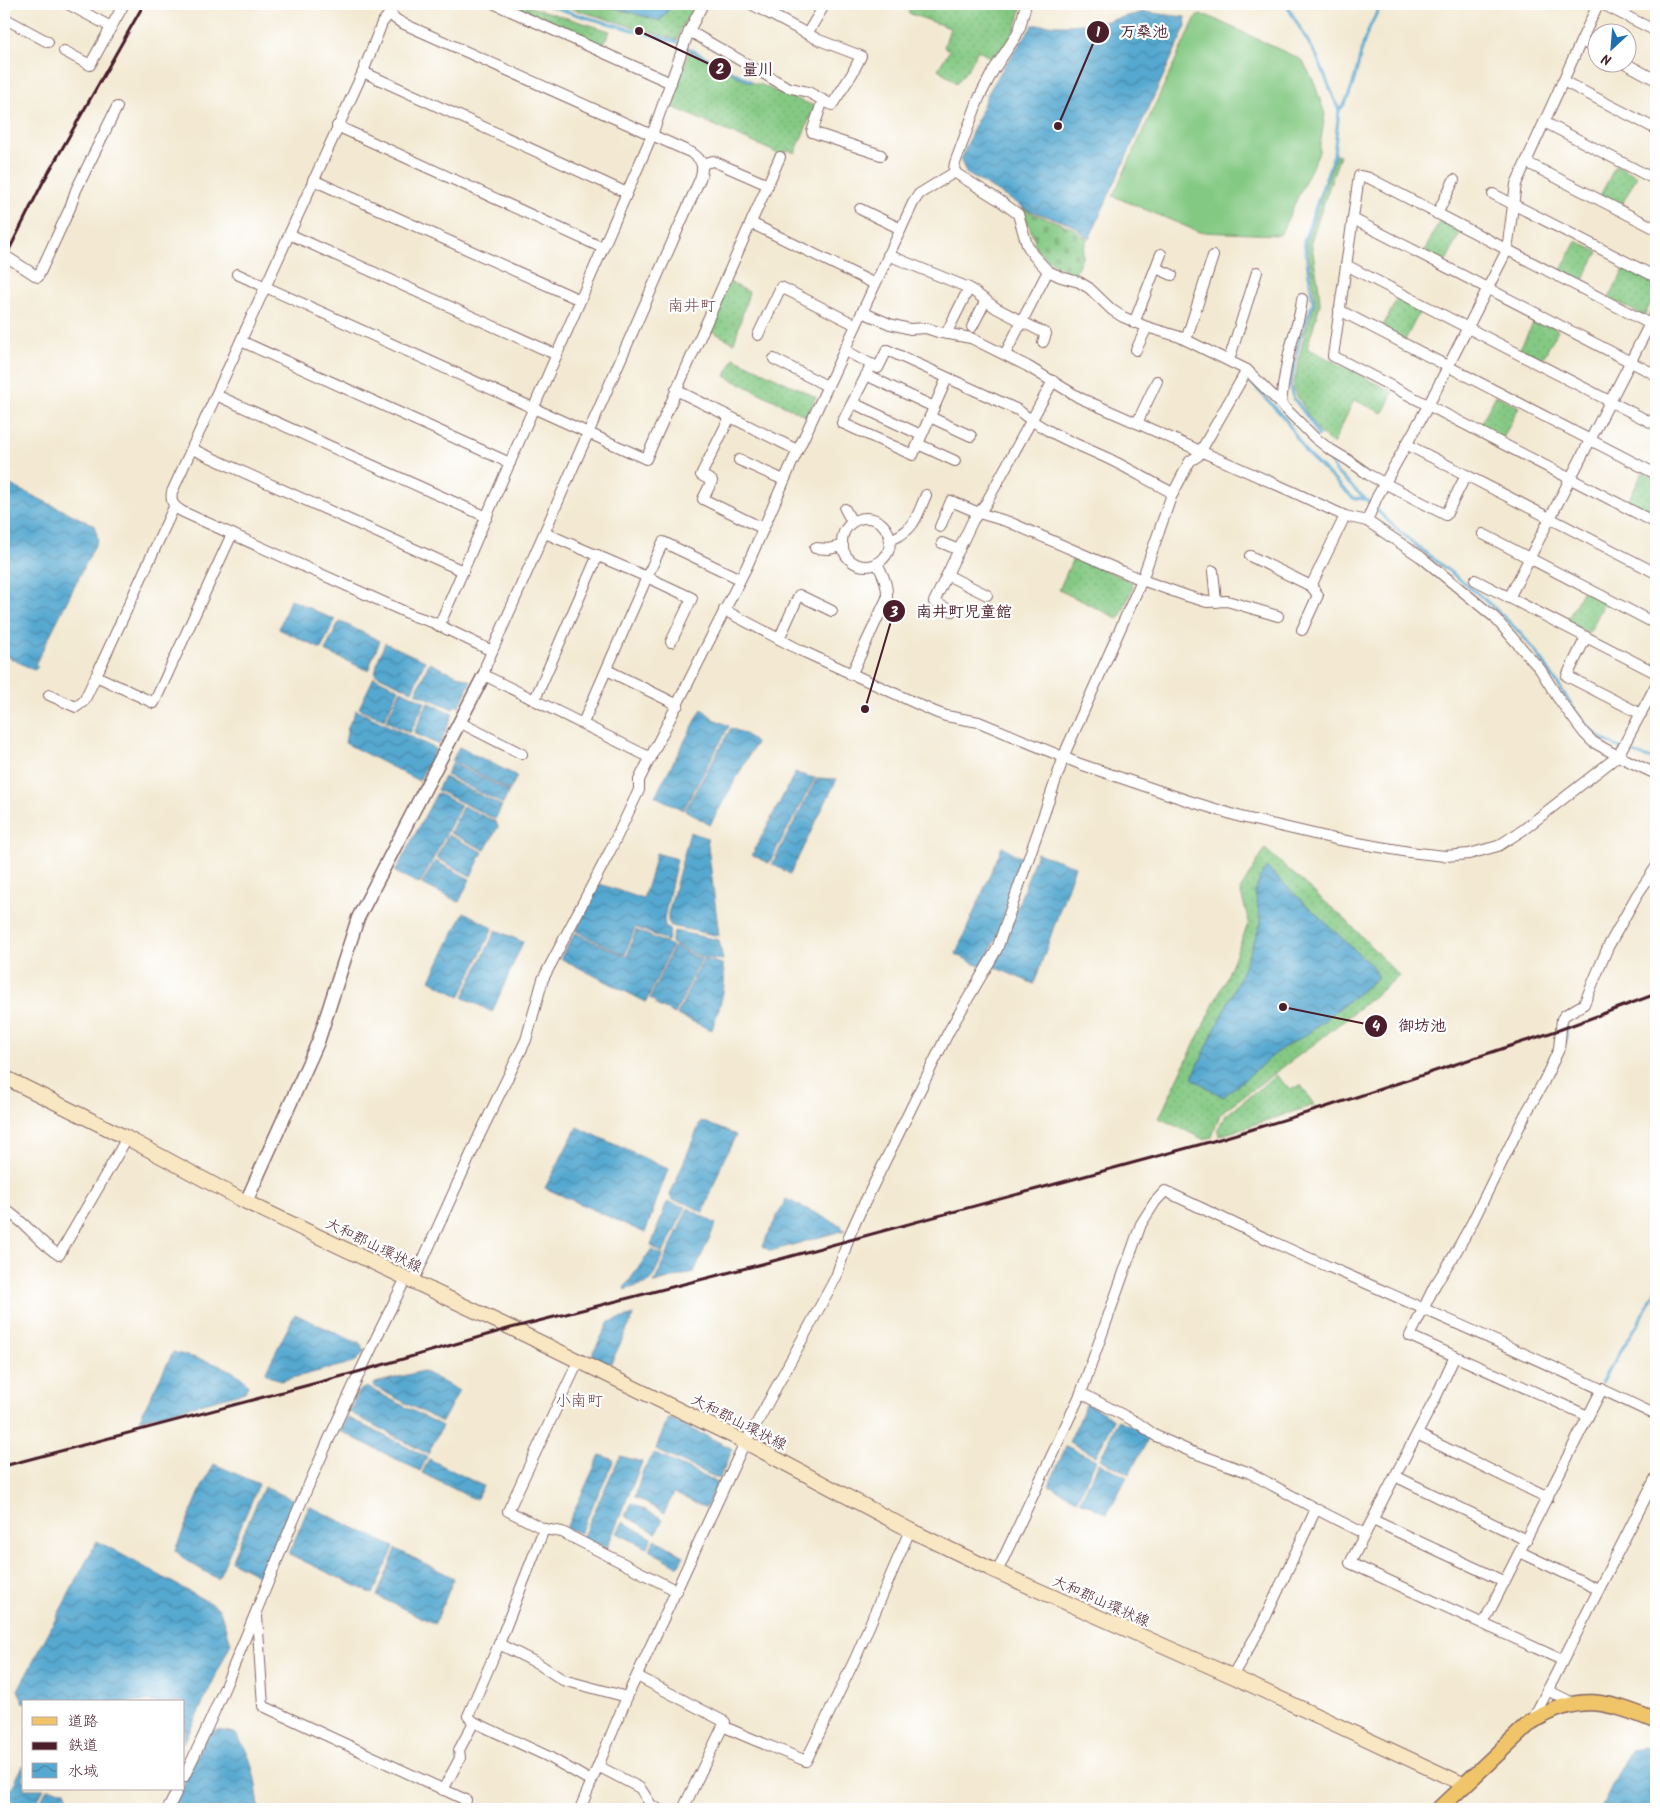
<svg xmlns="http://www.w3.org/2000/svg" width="1660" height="1813" font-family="Kalam,'Klee One',sans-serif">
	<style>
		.grass { fill: url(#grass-dots); stroke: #677457; fill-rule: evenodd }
		.cemetery { fill: url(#cemetery-stones); stroke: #677457 }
		.garden { fill: #84c983; stroke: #677457 }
		.water { fill: url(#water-waves); stroke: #50647e }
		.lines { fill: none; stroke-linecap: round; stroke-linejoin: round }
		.stream { stroke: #55a8d0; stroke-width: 3 }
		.minor-casing { stroke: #856665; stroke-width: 12 }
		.tertiary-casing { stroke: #856665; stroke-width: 15 }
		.secondary-casing { stroke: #856665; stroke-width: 16 }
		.primary-casing { stroke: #856665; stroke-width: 18 }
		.minor { stroke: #fff; stroke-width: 10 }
		.tertiary { stroke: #fff; stroke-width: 12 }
		.secondary { stroke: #f9e7c3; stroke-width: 14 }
		.primary { stroke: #f0c469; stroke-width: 15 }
		.rail { stroke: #4a1f2b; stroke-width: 3 }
		.labels { text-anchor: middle; stroke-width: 4.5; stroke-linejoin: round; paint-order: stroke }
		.street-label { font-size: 15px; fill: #4a1f2b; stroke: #fff }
		.neighbourhood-label { font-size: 16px; fill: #78494b; stroke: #fff }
		.leader { fill: none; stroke: #4a1f2b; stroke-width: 2 }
		.callout-dot { fill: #4a1f2b; stroke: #fff; stroke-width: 2 }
		.mark-label { font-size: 15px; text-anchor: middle; font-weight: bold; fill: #fff }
		.callout-label { font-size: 16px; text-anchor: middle; font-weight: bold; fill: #4a1f2b; stroke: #fff; stroke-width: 4.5; stroke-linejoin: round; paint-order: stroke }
	</style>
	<defs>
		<pattern id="grass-dots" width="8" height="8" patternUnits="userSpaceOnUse" patternTransform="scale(1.25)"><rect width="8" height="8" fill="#84c983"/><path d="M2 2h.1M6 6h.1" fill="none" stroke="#74ac71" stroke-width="1.8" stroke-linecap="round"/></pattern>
		<pattern id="cemetery-stones" width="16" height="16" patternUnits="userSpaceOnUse" patternTransform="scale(1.25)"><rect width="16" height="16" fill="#84c983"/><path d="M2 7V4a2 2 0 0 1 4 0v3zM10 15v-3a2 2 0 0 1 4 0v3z" fill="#74ac71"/></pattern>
		<pattern id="water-waves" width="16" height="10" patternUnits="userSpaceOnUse" patternTransform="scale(1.25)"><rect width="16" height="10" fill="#55a8d0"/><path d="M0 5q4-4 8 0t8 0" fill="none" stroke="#4888a9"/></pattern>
	</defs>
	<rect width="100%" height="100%" fill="#fff"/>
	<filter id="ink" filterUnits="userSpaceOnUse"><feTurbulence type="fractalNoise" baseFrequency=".02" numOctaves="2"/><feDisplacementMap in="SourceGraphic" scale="10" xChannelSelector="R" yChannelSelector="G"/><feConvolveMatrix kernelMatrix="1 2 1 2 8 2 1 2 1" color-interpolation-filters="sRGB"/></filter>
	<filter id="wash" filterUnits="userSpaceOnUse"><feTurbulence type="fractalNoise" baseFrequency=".0096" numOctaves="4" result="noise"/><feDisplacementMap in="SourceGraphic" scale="20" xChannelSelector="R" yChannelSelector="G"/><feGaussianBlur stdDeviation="1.12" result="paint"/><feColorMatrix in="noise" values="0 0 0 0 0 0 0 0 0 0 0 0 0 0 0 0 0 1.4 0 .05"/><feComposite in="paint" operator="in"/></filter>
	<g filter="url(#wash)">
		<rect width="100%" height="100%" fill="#f3e9d2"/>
		<g class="grass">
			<path d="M506 4H521L610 31 602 47Z"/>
			<path d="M556 4H602L660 21 673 4H696L681 28 678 40Z"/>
			<path d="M913 4H1016L1021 9 1014 33 995 61 978 50 970 66 956 84 953 80 938 69 950 50 944 47 950 28 908 13Z"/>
			<path d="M689 51 748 82 762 85 780 93 815 106 795 153 788 150 784 156 670 106Z"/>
			<path d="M1336 154 1340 155 1311 241 1319 289 1320 304 1307 348 1393 392 1383 413 1354 400 1333 444 1319 433 1293 389 1304 335 1315 303 1314 289 1306 241Z"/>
			<path d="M1616 165 1637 176 1621 206 1600 196Z"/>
			<path d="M1440 220 1461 231 1445 263 1424 252Z"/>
			<path d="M1576 241 1598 252 1581 283 1560 272Z"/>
			<path d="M1626 266 1656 282V293L1644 316 1609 298Z"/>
			<path d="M729 282 749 292 734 343 708 329Z"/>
			<path d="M1398 297 1421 309 1405 340 1382 328Z"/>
			<path d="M1536 318 1558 330 1541 362 1519 350Z"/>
			<path d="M734 358 816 397 806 416 725 376Z"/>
			<path d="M1496 395 1519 407 1502 440 1479 427Z"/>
			<path d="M1643 472 1656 479V504L1651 515 1627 503Z"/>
			<path d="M1074 556 1132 582 1133 588 1119 619 1059 590Z"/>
			<path d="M1583 590 1605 602 1589 633 1567 621Z"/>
			<path d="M1265 849 1348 922 1399 976 1313 1045 1227 1108 1220 1114 1212 1137 1203 1139 1159 1118 1228 974 1249 922 1240 890ZM1267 868 1375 969 1377 978 1306 1035 1281 1049 1223 1097 1192 1078 1239 979 1261 923Z"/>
			<path d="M1276 1075 1290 1090 1301 1085 1314 1105 1219 1136 1218 1129 1225 1116Z"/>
		</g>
		<path class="cemetery" d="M1022 208 1032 213 1073 228 1087 239 1082 253 1083 255 1074 275C1058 266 1042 259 1033 243L1035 241Z"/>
		<path class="garden" d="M1201 15 1208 16 1302 60 1314 82 1325 114 1319 152 1280 235 1199 232 1113 196 1182 46 1196 17Z"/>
		<g class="water">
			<path d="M602 4H673L660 21Z"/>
			<path d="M1144 12 1185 17 1186 26 1089 239 1073 225 1028 210 966 173 961 160 987 95 1003 68 1033 25H1069L1103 22Z"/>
			<path d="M4 482 94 525 98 539 35 665 38 667 34 670 4 655Z"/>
			<path d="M290 599 335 620 321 649 279 629Z"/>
			<path d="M341 622 380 641 371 662 369 671 325 651 338 624Z"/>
			<path d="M385 643 425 661 412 691 375 674 378 660Z"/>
			<path d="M429 663 471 681 459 707 455 705 453 709 416 693Z"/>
			<path d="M374 677 399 689 384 720 359 708Z"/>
			<path d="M401 690 425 702 410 733 386 721Z"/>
			<path d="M428 702 453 714 439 745 414 733Z"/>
			<path d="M702 709 714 719 729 726 683 810 655 796Z"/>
			<path d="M356 710 436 749 419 781 345 743 348 727Z"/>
			<path d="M731 728 745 734 756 743 710 825 685 810Z"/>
			<path d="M459 747 517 776 510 790 452 761Z"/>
			<path d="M452 763 509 791 503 804 446 775Z"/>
			<path d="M795 773 815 778 769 863 752 855Z"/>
			<path d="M444 777 502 806 495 819 437 790Z"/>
			<path d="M817 778 837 779 790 874 772 864Z"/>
			<path d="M437 793 461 805 420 884 395 872Z"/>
			<path d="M463 806 496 822 498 827 485 850 450 833Z"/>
			<path d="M690 832 707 838 719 936 671 926 668 921V914Z"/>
			<path d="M448 835 483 852 471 876 436 858Z"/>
			<path d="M1002 847 1024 859 995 941 984 964 979 966 956 954Z"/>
			<path d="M656 853 677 859 664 918 665 926 670 931 668 941 635 927 625 955 576 931 600 884 643 899 651 874Z"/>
			<path d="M1037 853 1075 866 1034 984 992 966 1001 952Z"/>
			<path d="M435 861 470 879 459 902 422 884Z"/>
			<path d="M1267 868 1375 969 1377 978 1306 1035 1281 1049 1223 1097 1192 1078 1239 979 1261 924 1255 893 1260 877Z"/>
			<path d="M464 912 493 928 460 997 430 980Z"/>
			<path d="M496 930 523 942 492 1012 463 997Z"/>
			<path d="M636 930 672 946 646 1002 562 959 561 957 575 933 627 957Z"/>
			<path d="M674 931 719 940 723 960 703 958 671 943Z"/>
			<path d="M674 946 701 959 675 1014 656 1005V1002L650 998Z"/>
			<path d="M703 959 722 964C729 986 718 1009 712 1030L677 1015Z"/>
			<path d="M701 1121 736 1135 723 1161 704 1211 702 1212 688 1204 672 1200 670 1195Z"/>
			<path d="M577 1127 668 1169 645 1233 545 1188Z"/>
			<path d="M786 1199 842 1226 841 1228 845 1230 771 1251 762 1246Z"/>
			<path d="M668 1202 685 1207V1209L663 1253 651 1246 666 1204Z"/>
			<path d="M688 1208 716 1224 694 1272 654 1283Z"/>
			<path d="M651 1250 663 1255V1256L650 1282 625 1290 624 1288Z"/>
			<path d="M295 1314 362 1345 361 1348 365 1351 355 1362 280 1381 265 1373Z"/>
			<path d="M634 1315 611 1363 607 1365 591 1357 609 1322Z"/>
			<path d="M173 1352C194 1358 237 1366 248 1385L245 1392 139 1420Z"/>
			<path d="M423 1371 459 1391 442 1422 373 1386 375 1383Z"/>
			<path d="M367 1387 442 1426 428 1454 349 1412 360 1390Z"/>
			<path d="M1087 1403 1114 1419 1096 1456 1069 1442Z"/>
			<path d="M347 1417 427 1457 420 1471 340 1431Z"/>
			<path d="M669 1418 731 1448 732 1451 719 1479 656 1450 659 1440Z"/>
			<path d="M1118 1420 1138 1429 1149 1438 1129 1474 1100 1459Z"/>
			<path d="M1066 1446 1096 1460 1077 1500 1049 1485Z"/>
			<path d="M654 1453 718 1483 706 1508 674 1493 664 1513 635 1497 643 1470Z"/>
			<path d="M600 1455 614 1460 580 1533 566 1528Z"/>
			<path d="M620 1456 642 1462 607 1548 582 1538Z"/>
			<path d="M429 1459 483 1486 476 1500 422 1473Z"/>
			<path d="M1099 1463 1127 1477 1107 1514 1080 1501Z"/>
			<path d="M214 1464 259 1484 218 1579 185 1560 175 1550 201 1489Z"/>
			<path d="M264 1487 297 1501 264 1578 231 1561Z"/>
			<path d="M632 1503 663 1519 656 1533 625 1516Z"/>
			<path d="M309 1506 394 1547 373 1594 289 1554Z"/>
			<path d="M623 1522 652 1538 647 1548 617 1533Z"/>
			<path d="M655 1539 684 1556 678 1566 649 1550Z"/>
			<path d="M97 1541 219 1608 231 1643 184 1743V1702H24V1703L18 1690Z"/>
			<path d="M396 1549 454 1578 435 1624 377 1596Z"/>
			<path d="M218 1730 235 1733C253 1755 256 1781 259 1809H171L180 1789H184V1782L205 1739 211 1731Z"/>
			<path d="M1643 1747 1656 1751V1809H1600L1631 1749Z"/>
			<path d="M23 1765 24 1789H44L33 1809H4V1805Z"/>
			<path d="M47 1789 65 1790 67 1793 61 1809H37Z"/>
		</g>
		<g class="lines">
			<g class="stream">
				<path d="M544 4 578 15 677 42 750 81"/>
				<path d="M1286 4 1317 57 1339 110 1334 154 1304 241 1313 303 1300 337 1290 387 1293 397 1311 422 1318 436"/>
				<path d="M1339 110C1353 99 1358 60 1364 42 1368 28 1375 16 1382 4"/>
				<path d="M1249 380 1286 420 1306 453 1353 498 1365 499"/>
				<path d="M1325 450 1336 472 1371 504"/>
				<path d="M1375 508C1413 548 1460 576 1500 613 1515 627 1529 642 1541 659 1556 679 1578 721 1597 735 1614 748 1636 754 1656 760"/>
				<path d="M1563 1047 1567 1039 1566 1027"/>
				<path d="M1601 1382 1636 1327 1656 1290"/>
			</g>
		</g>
	</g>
	<g filter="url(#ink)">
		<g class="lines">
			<g class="minor-casing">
				<g id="minor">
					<path d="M68 4 111 27"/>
					<path d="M386 4C388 13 394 19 402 23L692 153C703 160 704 167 700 179L486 665 484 675 651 758"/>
					<path d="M495 4 671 83"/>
					<path d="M1026 4 1020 27 1016 36 993 71 979 98 955 163 954 169 957 174 999 200 1018 214 1027 245 1033 255 1048 271 1061 277 1079 282 1089 288 1112 310 1123 317 1147 327 1180 337 1247 370 1315 438 1328 448 1348 460 1369 475 1446 515 1466 475"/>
					<path d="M1602 4 1656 31"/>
					<path d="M390 13 382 23 363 72 172 492C170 503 174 507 183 512L414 616 432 622 492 651"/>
					<path d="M4 18 48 42"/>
					<path d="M689 31 787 87 808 92 832 105 852 74 861 56 819 40 751 4"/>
					<path d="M807 34 825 4"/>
					<path d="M1581 41 1598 49"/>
					<path d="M64 51 90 65 124 4"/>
					<path d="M1623 62 1656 80"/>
					<path d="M363 72 627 193"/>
					<path d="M1563 81 1656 129"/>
					<path d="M823 100 812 132 881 155"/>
					<path d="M1544 122 1656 180"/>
					<path d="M337 126 603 248"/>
					<path d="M1526 162 1656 229"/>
					<path d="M702 164 713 161 768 185"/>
					<path d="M313 180 580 300"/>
					<path d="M1493 194 1656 277"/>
					<path d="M860 209 901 229"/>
					<path d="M1437 214 1454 180"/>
					<path d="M1353 219 1656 375"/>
					<path d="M751 223 875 284"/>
					<path d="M289 234 557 355"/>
					<path d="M4 255 38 277 70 208 76 190 117 107"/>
					<path d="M888 255 969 288 996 308 1046 334 1043 342"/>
					<path d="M1346 265 1656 425"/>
					<path d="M1156 268 1172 275"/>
					<path d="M237 274 646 459 780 157"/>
					<path d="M1339 310 1656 474"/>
					<path d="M862 312 890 324 910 329 926 328 938 332 971 338 1027 366 1080 398 1291 491 1345 516 1367 521 1421 557 1494 617 1540 669 1558 698 1584 733 1593 742 1618 756 1656 774"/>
					<path d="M1134 323 1161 254"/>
					<path d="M972 327 986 300"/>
					<path d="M1656 327 1369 178 1359 176 1333 356 1656 523"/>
					<path d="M946 334 969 288"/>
					<path d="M758 335 781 287 856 325"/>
					<path d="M1186 340 1213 256"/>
					<path d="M241 341 510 463"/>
					<path d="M844 350 878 368 887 350 1018 410C1045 433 1077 444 1109 459 1130 469 1151 482 1173 493"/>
					<path d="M1136 350 1147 327"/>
					<path d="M1005 354 1048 271"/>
					<path d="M774 359 827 386"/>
					<path d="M1229 360 1257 272"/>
					<path d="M872 364 842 423 913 455 947 378"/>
					<path d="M866 375 934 407"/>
					<path d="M676 390 797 450"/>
					<path d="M216 395 487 517"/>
					<path d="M853 403 921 435"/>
					<path d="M1281 404C1283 382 1287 359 1293 338 1297 324 1301 313 1302 299"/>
					<path d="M730 417 701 475 712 481 703 499 762 528"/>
					<path d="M930 417 971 436"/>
					<path d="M1137 423 1157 381"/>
					<path d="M918 444 955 461"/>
					<path d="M1406 444 1656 573"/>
					<path d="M192 449 463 571"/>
					<path d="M739 460 784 480"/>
					<path d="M174 507 96 676 154 703 232 534"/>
					<path d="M845 509 852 522"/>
					<circle cx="866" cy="542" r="24"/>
					<path d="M1367 521 1377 497 1428 406 1507 250 1516 184 1598 4"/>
					<path d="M940 527 951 501 979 513 1009 522 1142 580 1187 596 1207 602 1227 601 1278 616"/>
					<path d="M545 533 647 577 663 542 740 579"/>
					<path d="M1483 534 1656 624"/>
					<path d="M890 540C915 530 916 518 926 495"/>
					<path d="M942 543 959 550"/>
					<path d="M815 548 828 549 843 546"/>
					<path d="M1250 556 1311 586"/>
					<path d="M1213 571 1216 602"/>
					<path d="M947 575 987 595"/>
					<path d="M1475 580 1656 673"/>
					<path d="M1509 598 1656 312"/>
					<path d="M724 610 800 650 935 712 946 716 979 722 1080 764 1186 800 1241 817 1335 839 1409 852 1445 856 1469 854 1498 846 1523 830 1618 756 1656 685"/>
					<path d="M952 611 934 602 973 520 985 505 1053 381"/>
					<path d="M439 626 652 135 689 31 703 4"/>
					<path d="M1302 630 1318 595 1311 586 1345 516"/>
					<path d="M1586 637 1567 676 1641 714"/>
					<path d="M779 639 799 595 832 611"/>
					<path d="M607 670 678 705"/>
					<path d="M851 675 887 598C888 585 883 575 877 563"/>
					<path d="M49 695 76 707 84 701 96 676"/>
					<path d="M535 699 598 555"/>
					<path d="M459 722 522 754"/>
					<path d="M583 723 647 577 692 598 671 642"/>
					<path d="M4 1209C25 1221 38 1242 59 1255L127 1138"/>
					<path d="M413 1282 480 1134 526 1040 543 979 610 851 639 790V780L747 566 791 465 913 203 919 194 955 172"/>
					<path d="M1455 1356 1435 1399 1350 1563 1562 1660"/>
					<path d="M578 1362 508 1511 544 1529 562 1532 677 1591"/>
					<path d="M1081 1393 1138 1423 1156 1436 1192 1452 1250 1473 1316 1509 1365 1534"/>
					<path d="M1588 1416 1410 1336 1435 1285 1452 1259 1472 1223 1524 1117 1544 1081 1559 1049 1562 1019 1565 1015 1584 1004 1608 947 1637 895 1656 867"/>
					<path d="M1417 1434 1548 1498"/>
					<path d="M1395 1476 1526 1540"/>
					<path d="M1373 1520 1505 1582"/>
					<path d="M1520 1552 1598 1589"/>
					<path d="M997 1572 1081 1393 1141 1224 1155 1202 1165 1191C1221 1217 1277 1245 1334 1269 1442 1317 1550 1364 1656 1415"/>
					<path d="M257 1616 263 1706 466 1800 464 1809"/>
					<path d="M1483 1624 1602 1389"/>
					<path d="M499 1644 537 1663 563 1680 627 1697"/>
					<path d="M637 1676 725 1722 723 1726"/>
					<path d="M1232 1676 1260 1629 1316 1509"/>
					<path d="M1547 1690 1573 1703"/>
					<path d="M1532 1721 1656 1477"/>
					<path d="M474 1722 549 1757 591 1781"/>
					<path d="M598 1766 640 1788 651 1805 658 1809"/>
					<path d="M184 1777C229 1685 263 1591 303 1498 335 1424 369 1351 406 1278"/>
					<path d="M443 1790 460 1758 459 1750 474 1722 468 1716 499 1644 544 1529"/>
					<path d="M168 1809 178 1789"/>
					<path d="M580 1809 627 1697 745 1442 753 1430 836 1277 850 1234 860 1212 949 1031 997 949 1067 748 1142 580 1171 497 1190 461 1198 456 1247 370"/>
					<path d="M683 1809 723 1726C750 1739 778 1749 806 1761L856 1657 910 1530"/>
				</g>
			</g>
			<g class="tertiary-casing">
				<path id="tertiary" d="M246 1202 318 1042 358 918 484 675"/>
			</g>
			<g class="secondary-casing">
				<path id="secondary" d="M4 1077 127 1138 246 1202 511 1328 745 1442 910 1530 997 1572 1232 1676 1465 1785"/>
			</g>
			<g class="primary-casing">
				<path id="primary" d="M1439 1809 1531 1722C1579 1692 1607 1701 1656 1721"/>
			</g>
			<use href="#minor" class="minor"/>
			<use href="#tertiary" class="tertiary"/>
			<use href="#secondary" class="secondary"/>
			<use href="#primary" class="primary"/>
			<g class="rail">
				<path d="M4 260 42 184 144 4"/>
				<path d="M4 1466 354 1373 511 1328 762 1264 1213 1141 1323 1108 1559 1030 1656 994"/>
			</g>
		</g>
	</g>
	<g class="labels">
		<g class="street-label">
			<text transform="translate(374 1245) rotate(26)" y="5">大和郡山環状線</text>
			<text transform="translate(739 1422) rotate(27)" y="5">大和郡山環状線</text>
			<text transform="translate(1101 1601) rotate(24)" y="5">大和郡山環状線</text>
		</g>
		<g class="neighbourhood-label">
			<text x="692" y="311">南井町</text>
			<text x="579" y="1406">小南町</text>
		</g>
	</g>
	<path class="leader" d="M1058 126L1098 32M639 31L720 69M865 709L894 611M1283 1007L1376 1026"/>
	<g class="callout-dot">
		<circle cx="1058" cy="126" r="5"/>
		<circle cx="639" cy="31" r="5"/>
		<circle cx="865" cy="709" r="5"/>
		<circle cx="1283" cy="1007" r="5"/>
		<circle cx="1098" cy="32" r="12"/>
		<circle cx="720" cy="69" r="12"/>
		<circle cx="894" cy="611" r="12"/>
		<circle cx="1376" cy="1026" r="12"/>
	</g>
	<g class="mark-label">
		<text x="1098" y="37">1</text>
		<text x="720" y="74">2</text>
		<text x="894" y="617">3</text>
		<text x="1376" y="1031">4</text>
	</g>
	<g class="callout-label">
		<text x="1144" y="37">万桑池</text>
		<text x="758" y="75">量川</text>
		<text x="964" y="617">南井町児童館</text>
		<text x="1422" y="1031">御坊池</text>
	</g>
	<rect width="1660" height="1813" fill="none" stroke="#fff" stroke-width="20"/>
	<rect x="22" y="1700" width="162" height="90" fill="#ffffff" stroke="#b7a5aa"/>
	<rect x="32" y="1717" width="25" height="8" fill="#f0c469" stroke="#b7a5aa"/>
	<text x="68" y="1726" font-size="15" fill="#4a1f2b">道路</text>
	<rect x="32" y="1742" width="25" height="8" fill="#4a1f2b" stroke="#b7a5aa"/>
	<text x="68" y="1750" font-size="15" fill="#4a1f2b">鉄道</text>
	<rect x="32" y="1763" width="25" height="15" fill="url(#water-waves)" stroke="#b7a5aa"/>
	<text x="68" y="1776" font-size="15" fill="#4a1f2b">水域</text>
	<g transform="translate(1612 48) rotate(206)"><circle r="24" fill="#ffffff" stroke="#b7a5aa"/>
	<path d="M0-4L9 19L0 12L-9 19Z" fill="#1f6fb2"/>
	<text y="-8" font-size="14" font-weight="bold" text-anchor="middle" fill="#4a1f2b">N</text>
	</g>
</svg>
